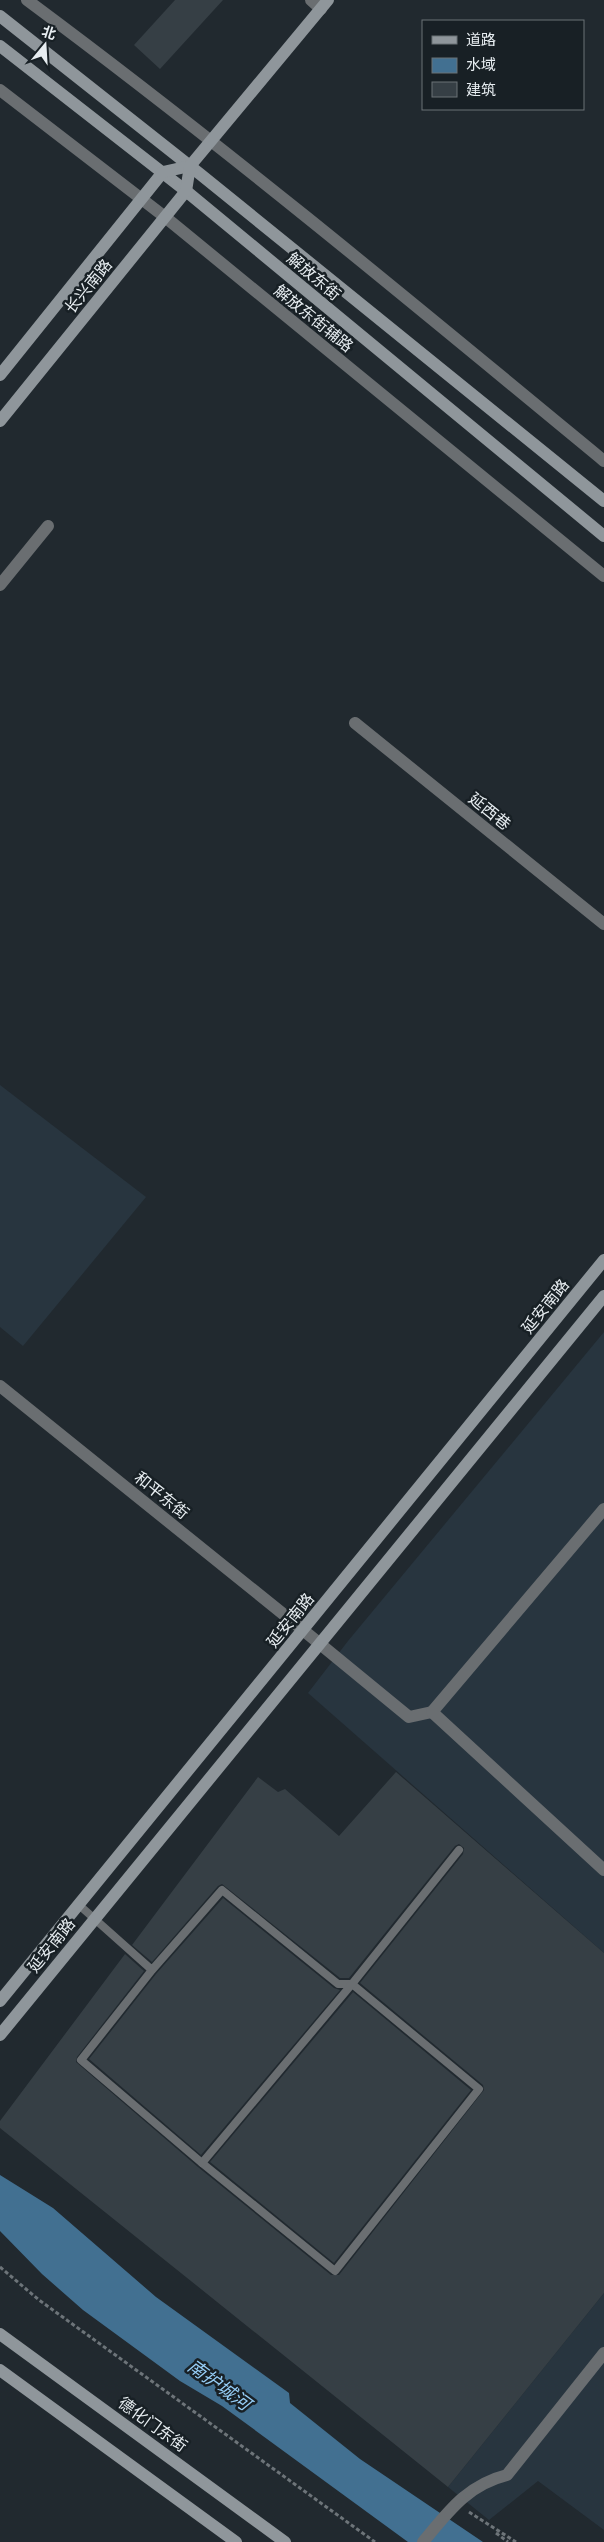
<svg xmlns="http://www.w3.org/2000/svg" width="604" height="2542" font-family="'PT Serif','Noto Sans SC',serif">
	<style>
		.built { fill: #28353f }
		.water { fill: #427091 }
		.building { fill: #363f45 }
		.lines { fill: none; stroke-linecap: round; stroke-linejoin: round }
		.path { stroke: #6d7479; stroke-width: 3; stroke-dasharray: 4 2.5; stroke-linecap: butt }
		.lane { stroke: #6a6e71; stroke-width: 8 }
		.street { stroke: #6a6e71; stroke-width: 12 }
		.secondary { stroke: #8f969b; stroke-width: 12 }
		.labels { text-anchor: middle; stroke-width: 5; stroke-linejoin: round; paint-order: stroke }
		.street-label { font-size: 16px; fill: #e7edf1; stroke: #182025 }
		.water-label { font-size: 18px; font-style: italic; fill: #96cef7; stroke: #182025 }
	</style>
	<rect width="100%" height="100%" fill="#21292f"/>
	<g class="built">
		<path d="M0 1085 146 1197 23 1346 0 1327Z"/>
		<path d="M604 1332V1953L308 1693 348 1641Z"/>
		<path d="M604 2293V2530L538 2481 489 2520 448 2487Z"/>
	</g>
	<path class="water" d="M0 2175 53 2208 156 2297 289 2393 290 2403 360 2459 483 2542H408L222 2406 180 2381 83 2310 42 2274 0 2231Z"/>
	<g class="building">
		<path d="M175 0H223L160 69 134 45Z"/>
		<path d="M396 1772 604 1953V2293L448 2487 0 2128V2121L125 1954 144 1971 77 2057 76 2062 198 2167 331 2275H339L484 2090 483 2085 360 1983 463 1854 464 1848 459 1844 455 1846 349 1978H340L222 1884 218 1886 152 1962 132 1945 258 1777 278 1792 285 1789 339 1836Z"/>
		<path d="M223 1898 334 1988 340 1990 201 2155 89 2059 156 1974Z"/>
		<path d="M353 1992 471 2090 334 2263 210 2162Z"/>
	</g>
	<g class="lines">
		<g class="path">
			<path d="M0 2267 39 2300 375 2542"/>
			<path d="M469 2512 516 2542"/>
			<path d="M496 2533 508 2542"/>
		</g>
		<g class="lane">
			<path d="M79 1905 152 1970 81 2060 202 2163 335 2271 479 2089 352 1984H338L222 1890 152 1970"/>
			<path d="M202 2163 352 1984 459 1850"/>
		</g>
		<g class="street">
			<path d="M27 0C225 147 414 304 604 461"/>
			<path d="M311 0 321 9"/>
			<path d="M0 90 165 217 604 576"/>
			<path d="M0 585 48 526"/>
			<path d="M355 723 604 924"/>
			<path d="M0 1386 303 1630 409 1717 432 1712"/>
			<path d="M604 1509 432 1712 604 1870"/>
			<path d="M423 2542C448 2512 467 2485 507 2475L604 2353"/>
		</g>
		<g class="secondary">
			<path d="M0 16 200 174 604 501"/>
			<path d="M0 46 186 191 604 536"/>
			<path d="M0 375 163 172 190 166"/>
			<path d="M0 421 186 191 190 166 328 0"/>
			<path d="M0 2001 604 1260"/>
			<path d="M0 2035 604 1296"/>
			<path d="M0 2334 285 2542"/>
			<path d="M0 2370 236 2542"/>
		</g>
	</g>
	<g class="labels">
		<g class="street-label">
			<text transform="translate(314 276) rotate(40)" y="6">解放东街</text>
			<text transform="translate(88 286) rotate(-51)" y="6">长兴南路</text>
			<text transform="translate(314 318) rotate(39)" y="6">解放东街辅路</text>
			<text transform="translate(490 811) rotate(39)" y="6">延西巷</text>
			<text transform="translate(545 1306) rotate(-51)" y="6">延安南路</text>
			<text transform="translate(162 1495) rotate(39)" y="6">和平东街</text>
			<text transform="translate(290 1620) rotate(-51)" y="6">延安南路</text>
			<text transform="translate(51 1945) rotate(-51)" y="6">延安南路</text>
			<text transform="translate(153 2424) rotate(36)" y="6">德化门东街</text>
		</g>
		<g class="water-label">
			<text transform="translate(219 2385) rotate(36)" y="6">南护城河</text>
		</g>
	</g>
	<rect x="422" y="20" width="162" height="90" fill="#182025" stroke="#6b7277"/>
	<rect x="432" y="36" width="25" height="8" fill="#8f969b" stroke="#6b7277"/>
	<text x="466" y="45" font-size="15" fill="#e7edf1">道路</text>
	<rect x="432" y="58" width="25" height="15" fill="#427091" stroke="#6b7277"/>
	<text x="466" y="70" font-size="15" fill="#e7edf1">水域</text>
	<rect x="432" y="82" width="25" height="15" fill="#363f45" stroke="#6b7277"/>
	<text x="466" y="95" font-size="15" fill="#e7edf1">建筑</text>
	<g transform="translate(45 45) rotate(18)" stroke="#182025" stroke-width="4" paint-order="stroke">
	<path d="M0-4L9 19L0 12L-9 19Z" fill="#e7edf1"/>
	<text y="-8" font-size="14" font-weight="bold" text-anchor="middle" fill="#e7edf1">北</text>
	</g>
</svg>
